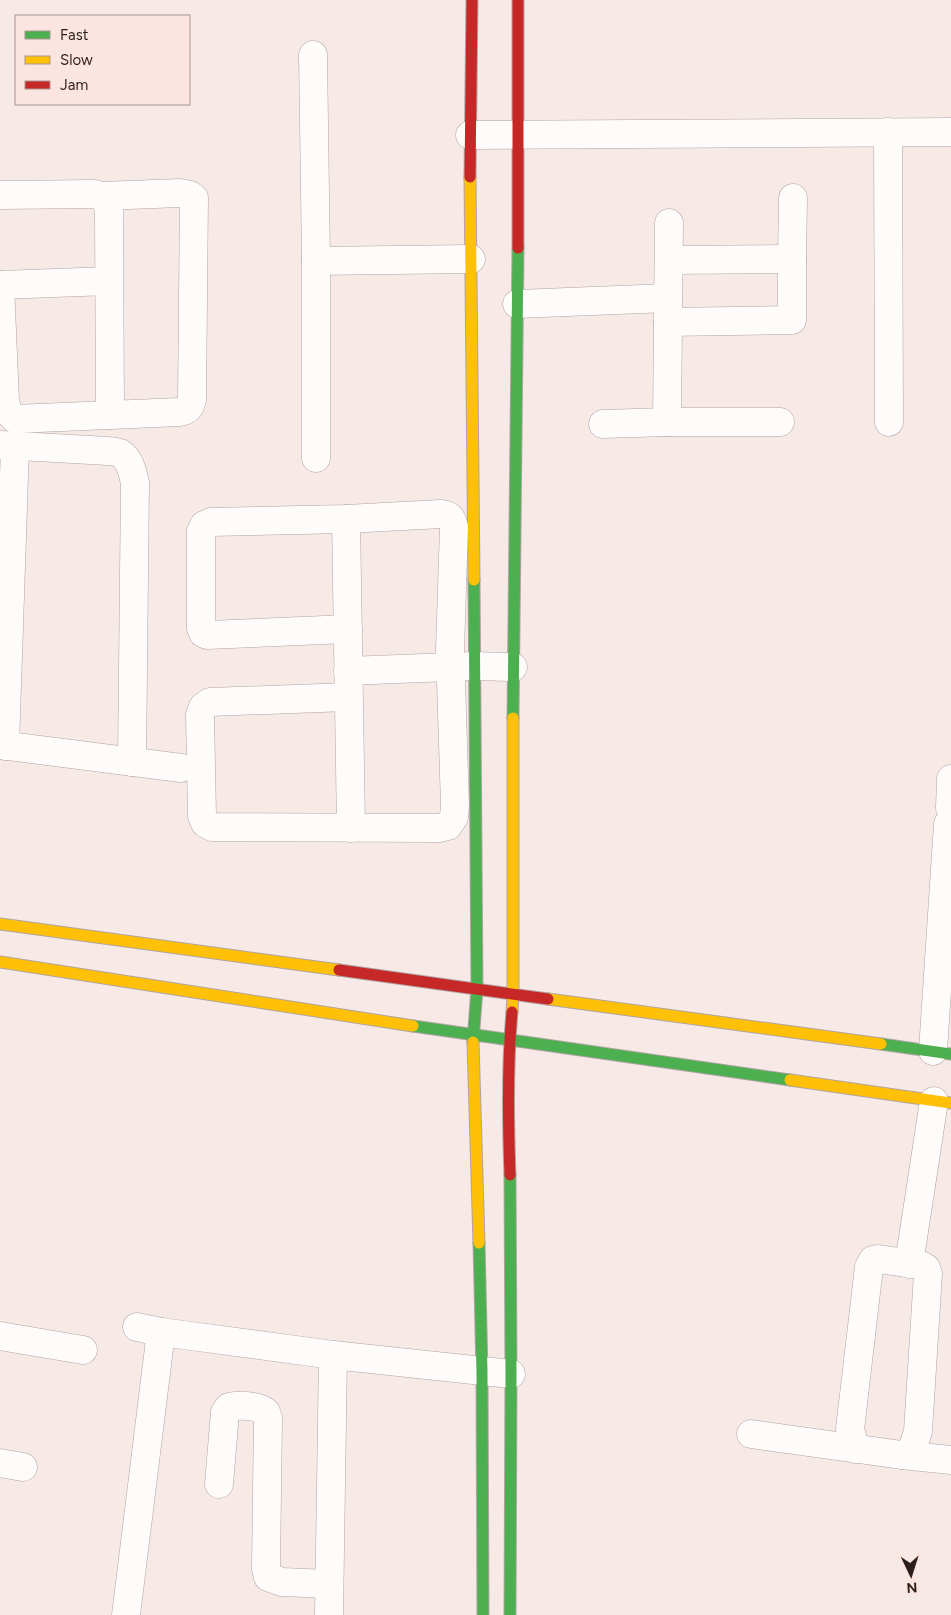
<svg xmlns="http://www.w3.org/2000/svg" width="951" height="1615" font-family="Figtree,sans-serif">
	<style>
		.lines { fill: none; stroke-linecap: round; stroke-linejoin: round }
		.street-casing { stroke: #b0a3a1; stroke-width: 29 }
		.fast-casing { stroke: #b0a3a1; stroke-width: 13 }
		.slow-casing { stroke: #b0a3a1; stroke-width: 13 }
		.jam-casing { stroke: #b0a3a1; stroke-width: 13 }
		.street { stroke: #fefcfb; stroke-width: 28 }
		.fast { stroke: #4caf50; stroke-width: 11 }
		.slow { stroke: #ffc107; stroke-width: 11 }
		.jam { stroke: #c62828; stroke-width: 11 }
	</style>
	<rect width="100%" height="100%" fill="#f6e9e6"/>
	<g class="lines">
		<g class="street-casing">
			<g id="street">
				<path d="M313 55 316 261V458"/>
				<path d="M888 132 889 422"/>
				<path d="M470 135 951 132"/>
				<path d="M0 195 95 194C106 197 107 201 109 212L110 415"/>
				<path d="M792 259 793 198"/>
				<path d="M316 261 471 259"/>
				<path d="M0 285 5 401 8 412 15 419 180 412C188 410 190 408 192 400L194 198 190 195 180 193 103 196"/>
				<path d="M0 285 109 281"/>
				<path d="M517 304 668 298"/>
				<path d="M668 322 792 320V259L669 260"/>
				<path d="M667 422 669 223"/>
				<path d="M603 424 667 422H780"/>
				<path d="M0 445 108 451C111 451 117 452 120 453 130 459 133 473 135 483L132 762"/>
				<path d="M346 519 351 828"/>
				<path d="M348 629 207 635 203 633 201 628V531L204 525 211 522 346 519 441 514C450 515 452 518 454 527L450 650 455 805 454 817 448 826 440 828 212 827 205 823 202 816 200 715 203 707 210 702 348 697"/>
				<path d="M348 671 474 666 513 667"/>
				<path d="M0 745 181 768"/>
				<path d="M5 746 15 446"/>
				<path d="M950 808 951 779"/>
				<path d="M933 1051 948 824"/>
				<path d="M909 1264 934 1101"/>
				<path d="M137 1327 161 1332 333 1355 511 1374"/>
				<path d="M0 1336 83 1350"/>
				<path d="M751 1434 902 1455 951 1460"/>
				<path d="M855 1449 850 1429 869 1267 873 1260 878 1259 921 1265 926 1268 928 1274 918 1431 914 1444 910 1452 902 1455"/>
				<path d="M0 1463 23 1467"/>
				<path d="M219 1484 225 1412 229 1407C240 1405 257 1405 266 1412L268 1418 266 1568 268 1577 282 1582 329 1584"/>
				<path d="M126 1615 161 1332"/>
				<path d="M329 1615 333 1355"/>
			</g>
		</g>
		<g class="fast-casing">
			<g id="fast">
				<path d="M513 718 518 248"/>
				<path d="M413 1026 790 1080"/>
				<path d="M473 1042 477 988 474 580"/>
				<path d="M881 1044 951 1054"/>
				<path d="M510 1175 511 1374 510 1615"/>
				<path d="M479 1243 482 1372 483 1615"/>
			</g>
		</g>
		<g class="slow-casing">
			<g id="slow">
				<path d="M470 177 474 580"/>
				<path d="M0 924 339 970"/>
				<path d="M0 962 413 1026"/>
				<path d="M548 999 881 1044"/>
				<path d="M512 1012 513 994V718"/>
				<path d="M473 1042 479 1243"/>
				<path d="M790 1080 951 1103"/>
			</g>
		</g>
		<g class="jam-casing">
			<g id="jam">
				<path d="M518 0V248"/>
				<path d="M470 177 472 0"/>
				<path d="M339 970 548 999"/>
				<path d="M510 1175C508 1121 507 1066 512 1012"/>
			</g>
		</g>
		<use href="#street" class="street"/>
		<use href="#fast" class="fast"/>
		<use href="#slow" class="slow"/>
		<use href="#jam" class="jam"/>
	</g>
	<rect x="15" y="15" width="175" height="90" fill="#fce5e0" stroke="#a99692"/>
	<rect x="25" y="31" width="25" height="8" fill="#4caf50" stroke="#a99692"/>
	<text x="60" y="40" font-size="15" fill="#2d1f1c">Fast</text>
	<rect x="25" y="56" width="25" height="8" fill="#ffc107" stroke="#a99692"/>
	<text x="60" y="65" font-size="15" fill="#2d1f1c">Slow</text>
	<rect x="25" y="81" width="25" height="8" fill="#c62828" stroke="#a99692"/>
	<text x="60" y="90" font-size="15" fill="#2d1f1c">Jam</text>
	<g transform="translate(911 1575) rotate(176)" stroke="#fce5e0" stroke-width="4" paint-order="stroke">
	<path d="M0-4L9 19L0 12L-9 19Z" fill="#2d1f1c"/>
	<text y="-8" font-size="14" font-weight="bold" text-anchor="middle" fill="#2d1f1c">N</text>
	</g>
</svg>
